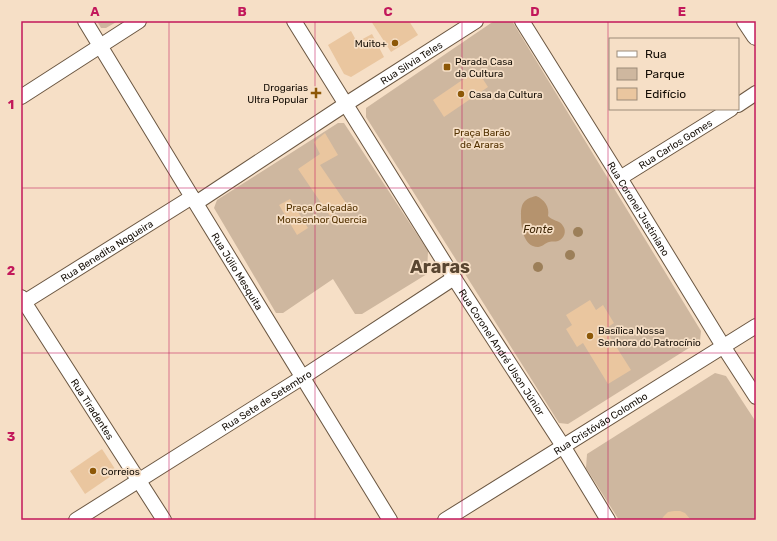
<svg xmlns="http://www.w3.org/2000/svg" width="777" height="541" font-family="Rubik,sans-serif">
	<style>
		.green { fill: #ceb79f }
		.water { fill: #b5936e }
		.building { fill: #eac69f }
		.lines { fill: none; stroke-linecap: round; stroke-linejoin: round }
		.minor-casing { stroke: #6b5742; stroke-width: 16 }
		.tertiary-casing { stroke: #6b5742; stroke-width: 20 }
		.minor { stroke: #fff; stroke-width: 14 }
		.tertiary { stroke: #fff; stroke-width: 18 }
		.tree { fill: #9c7f59 }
		.grid { fill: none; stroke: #c2185b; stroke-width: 1; stroke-opacity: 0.55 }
		.poi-dot { fill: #8d5807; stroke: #f6dfc6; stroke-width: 1.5 }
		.labels { text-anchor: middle; stroke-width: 3.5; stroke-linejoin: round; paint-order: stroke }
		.poi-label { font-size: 10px; fill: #140d05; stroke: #f6dfc6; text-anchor: start }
		.street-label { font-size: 10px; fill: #140d05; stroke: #f6dfc6 }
		.park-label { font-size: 10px; fill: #523100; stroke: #f6dfc6 }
		.water-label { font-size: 11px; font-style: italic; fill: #3d2505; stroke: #f6dfc6 }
		.town-label { font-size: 18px; font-weight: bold; fill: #594631; stroke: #f6dfc6 }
		.neatline { fill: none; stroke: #c2185b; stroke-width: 1.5 }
		.grid-label { font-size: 13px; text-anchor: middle; font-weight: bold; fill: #c2185b }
	</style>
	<rect width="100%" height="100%" fill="#f6dfc6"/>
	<g class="green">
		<path d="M97 21H118L106 28H101Z"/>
		<path d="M494 21H512L701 331 700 341 568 424 559 423 366 117V108Z"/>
		<path d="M338 123H344L428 251 427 274 362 314H355L333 279 283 313H276L214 208 217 200Z"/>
		<path d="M715 373 726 376 756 422V520H619L586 468 587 454Z"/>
	</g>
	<path class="water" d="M536 196C544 199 550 207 548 216 552 221 560 220 563 226 567 231 564 239 558 241 555 242 552 241 549 242 545 243 542 247 538 247 523 247 521 226 521 215 521 203 524 199 536 196Z"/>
	<g class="building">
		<path d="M371 21H409L418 35 391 52Z"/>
		<path d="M351 31 357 42 372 34 384 57 351 77 344 74 328 45Z"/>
		<path d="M477 70 488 87 444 117 433 100Z"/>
		<path d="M325 133 338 155 320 165 346 203 330 216 298 169 320 154 314 142Z"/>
		<path d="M290 199 308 228 297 235 279 205Z"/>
		<path d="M590 300 596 310 603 305 614 323 605 329 631 370 608 384 583 343 577 347 566 329 572 325 566 315Z"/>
		<path d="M102 449 117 472 85 494 70 471Z"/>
		<path d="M674 511H680L685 513 691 520H661L664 516 668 512Z"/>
	</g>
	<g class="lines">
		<g class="minor-casing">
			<g id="minor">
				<path id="s1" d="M85 21 192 197 390 520"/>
				<path id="s2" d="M294 21 454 278 563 446 608 520"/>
				<path id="s3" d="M522 21 620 178 723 346 756 397"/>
				<path d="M21 97 139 21"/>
				<path d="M738 105 756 93"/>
				<path id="s4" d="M620 178 731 109"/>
				<path id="s5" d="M196 203 346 104 476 21"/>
				<path id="s6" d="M21 297 164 520"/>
				<path id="s7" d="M21 304 192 197"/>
				<path id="s8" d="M76 520 303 377 454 278"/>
				<path id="s9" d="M445 520 756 326"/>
			</g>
		</g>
		<g class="tertiary-casing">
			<path id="tertiary" d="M746 21 756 36"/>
		</g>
		<use href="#minor" class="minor"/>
		<use href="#tertiary" class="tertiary"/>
	</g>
	<g class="tree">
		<circle cx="578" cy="232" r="5"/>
		<circle cx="570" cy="255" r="5"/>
		<circle cx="538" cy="267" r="5"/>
	</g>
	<path class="grid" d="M169 21V520M315 21V520M462 21V520M608 21V520M21 188H756M21 353H756"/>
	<g class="poi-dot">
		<circle cx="395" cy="43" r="4"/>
		<rect x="443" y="63" width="8" height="8" rx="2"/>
		<path d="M314 87h4v4h4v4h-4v4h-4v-4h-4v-4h4z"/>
		<circle cx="461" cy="94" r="4"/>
		<circle cx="590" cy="336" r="4"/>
		<circle cx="93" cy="471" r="4"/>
	</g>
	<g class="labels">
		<g class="poi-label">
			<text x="387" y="47" text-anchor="end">Muito+</text>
			<text x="455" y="65">Parada Casa<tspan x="455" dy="12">da Cultura</tspan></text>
			<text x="308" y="91" text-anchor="end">Drogarias<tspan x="308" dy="12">Ultra Popular</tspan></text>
			<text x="469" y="98">Casa da Cultura</text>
			<text x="598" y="334">Basílica Nossa<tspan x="598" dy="12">Senhora do Patrocínio</tspan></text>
			<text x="101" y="475">Correios</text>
		</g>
		<g class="street-label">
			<text dy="4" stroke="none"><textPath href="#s5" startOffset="257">Rua Silvia Teles</textPath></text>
			<text dy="4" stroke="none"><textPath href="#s4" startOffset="65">Rua Carlos Gomes</textPath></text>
			<text dy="4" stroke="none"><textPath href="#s3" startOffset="221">Rua Coronel Justiniano</textPath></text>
			<text dy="4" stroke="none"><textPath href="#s7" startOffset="101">Rua Benedita Nogueira</textPath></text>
			<text dy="4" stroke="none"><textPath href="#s1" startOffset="293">Rua Júlio Mesquita</textPath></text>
			<text dy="4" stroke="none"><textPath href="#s2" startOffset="391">Rua Coronel André Ulson Júnior</textPath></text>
			<text dy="4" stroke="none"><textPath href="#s8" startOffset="225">Rua Sete de Setembro</textPath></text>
			<text dy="4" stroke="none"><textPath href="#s6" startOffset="133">Rua Tiradentes</textPath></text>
			<text dy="4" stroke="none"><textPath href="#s9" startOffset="183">Rua Cristóvão Colombo</textPath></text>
		</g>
		<g class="park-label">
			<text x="482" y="136">Praça Barão<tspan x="482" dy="12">de Araras</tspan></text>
			<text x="322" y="211">Praça Calçadão<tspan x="322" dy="12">Monsenhor Quercia</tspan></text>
		</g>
		<g class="water-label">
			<text x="538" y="233">Fonte</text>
		</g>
		<g class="town-label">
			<text x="440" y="273">Araras</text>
		</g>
	</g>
	<rect width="777" height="541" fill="none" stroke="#f6dfc6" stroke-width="44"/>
	<rect x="609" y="38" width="130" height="72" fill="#f6dfc6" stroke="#9c8b79"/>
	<rect x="617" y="51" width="20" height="6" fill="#ffffff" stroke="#9c8b79"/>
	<text x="645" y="58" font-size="12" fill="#140d05">Rua</text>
	<rect x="617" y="68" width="20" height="12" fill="#ceb79f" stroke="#9c8b79"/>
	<text x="645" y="78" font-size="12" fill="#140d05">Parque</text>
	<rect x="617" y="88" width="20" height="12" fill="#eac69f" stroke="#9c8b79"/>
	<text x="645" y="98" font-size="12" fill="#140d05">Edifício</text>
	<rect x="22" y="22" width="733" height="497" class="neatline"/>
	<g class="grid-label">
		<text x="95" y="16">A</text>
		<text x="242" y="16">B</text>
		<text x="388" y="16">C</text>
		<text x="535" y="16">D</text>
		<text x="682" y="16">E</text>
		<text x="11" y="109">1</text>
		<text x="11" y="275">2</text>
		<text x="11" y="441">3</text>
	</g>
</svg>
